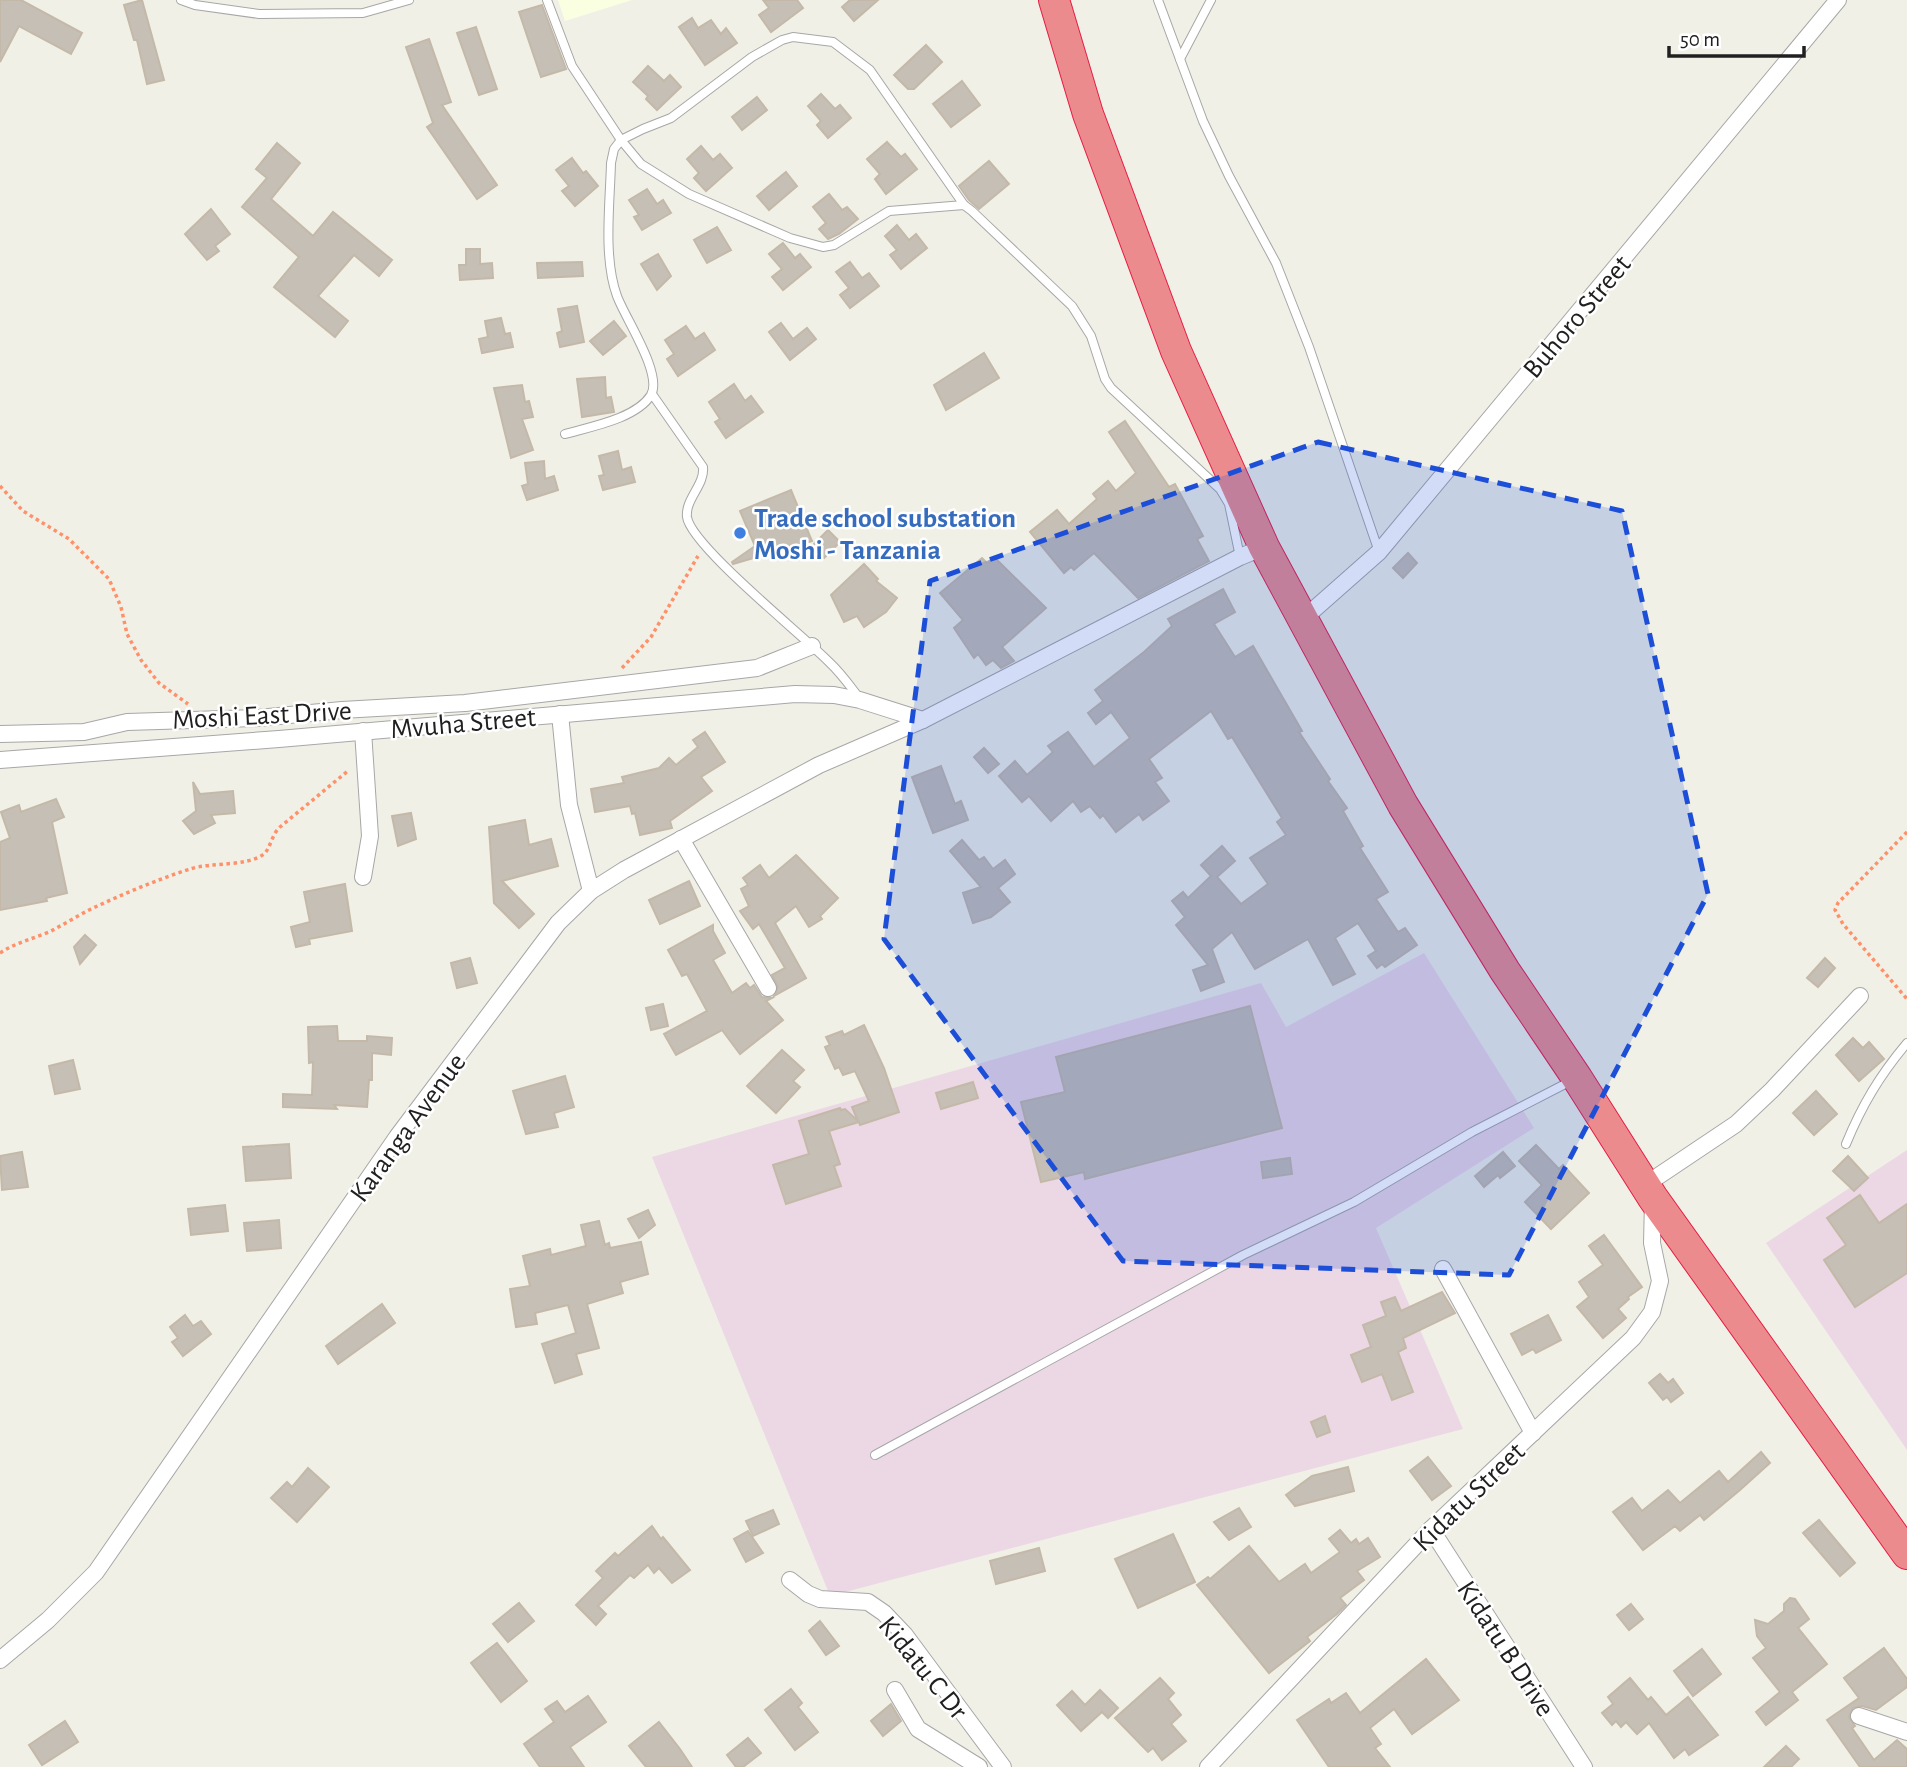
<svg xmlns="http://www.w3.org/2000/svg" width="1907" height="1767" font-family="'Alegreya Sans',sans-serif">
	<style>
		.industrial { fill: #ebd8e4 }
		.education { fill: #faffe2 }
		.building { fill: #c6bfb5; stroke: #c4b9a8; stroke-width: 2 }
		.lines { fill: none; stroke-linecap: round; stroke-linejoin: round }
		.lane-casing { stroke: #a7a7a7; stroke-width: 10 }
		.street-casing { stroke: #a7a7a7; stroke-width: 18 }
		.highway-casing { stroke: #e61d43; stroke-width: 32 }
		.path { stroke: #ff916a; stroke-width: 3.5; stroke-dasharray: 3.5 3.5; stroke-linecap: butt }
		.lane { stroke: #fff; stroke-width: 8 }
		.street { stroke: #fff; stroke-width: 16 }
		.highway { stroke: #ec8b8d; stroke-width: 30 }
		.marked { fill: #1d4ed8; fill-opacity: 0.2; stroke: #1d4ed8; stroke-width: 5; stroke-dasharray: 14 9; stroke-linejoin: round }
		.shop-dot { fill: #3f7fe0; stroke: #fff; stroke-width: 2.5 }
		.labels { text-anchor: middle; stroke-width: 5; stroke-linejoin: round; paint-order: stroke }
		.street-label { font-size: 28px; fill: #202020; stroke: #fff }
		.shop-label { font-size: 28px; font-weight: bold; fill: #366cbe; stroke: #fff; text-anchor: start }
	</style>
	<rect width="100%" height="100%" fill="#f1f0e7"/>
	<g class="industrial">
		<path d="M1424 953 1534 1128 1376 1228 1463 1429 830 1596 652 1157 1261 983 1286 1027Z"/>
		<path d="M1907 1150V1450L1766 1243Z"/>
	</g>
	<path class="education" d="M558 0H632L565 21Z"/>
	<g class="building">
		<path d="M0 0H21L82 33 71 54 19 26 0 62Z"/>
		<path d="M142 0 164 80 147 84 137 40H134L124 5Z"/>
		<path d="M763 0H797L803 8 771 32 759 15 769 8Z"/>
		<path d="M850 0H878L854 21 842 7Z"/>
		<path d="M542 5 566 69 541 77 519 12Z"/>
		<path d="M692 18 698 28 711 20 721 34 726 28 737 43 705 65 679 27Z"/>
		<path d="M476 27 497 89 479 95 457 33Z"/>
		<path d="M429 39 451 102 442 105 497 185 477 199 427 127 433 123 406 47Z"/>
		<path d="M926 45 942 62 914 89H908L894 75Z"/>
		<path d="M648 66 664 81 670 75 681 87 657 110 646 99 648 96 633 82Z"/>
		<path d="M962 81 980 105 951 127 933 104Z"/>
		<path d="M821 94 835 109 840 105 851 118 828 138 817 125 821 121 808 106Z"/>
		<path d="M757 97 767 110 742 130 732 117Z"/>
		<path d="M887 142 901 157 905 154 917 169 886 194 875 179 880 174 867 159Z"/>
		<path d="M277 143 300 163 271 199 313 236 333 212 392 260 379 276 354 255 318 296 348 321 335 337 274 287 299 257 242 207 267 178 256 169Z"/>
		<path d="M701 146 713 160 720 154 732 168 706 191 694 178 699 173 687 159Z"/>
		<path d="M572 158 583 173 586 171 598 186 575 206 562 191 569 186 556 170Z"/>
		<path d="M989 161 1009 184 979 209 969 200 959 186Z"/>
		<path d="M786 172 797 186 769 210 757 196Z"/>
		<path d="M647 189 657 204 663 200 671 213 642 230 634 217 639 215 629 200Z"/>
		<path d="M829 194 842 210 847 207 858 219 839 234 828 239 819 229 826 223 813 207Z"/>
		<path d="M211 209 230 234 215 246 219 251 207 260 185 234Z"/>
		<path d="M897 225 909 240 916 234 927 248 901 269 890 255 897 250 885 236Z"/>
		<path d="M717 227 731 250 707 263 694 240Z"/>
		<path d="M783 243 795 258 800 254 811 267 783 290 772 277 782 269 769 254Z"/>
		<path d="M466 249H480V264L492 263 493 278 460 280 459 265H466Z"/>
		<path d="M658 254 671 276 657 290 641 264Z"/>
		<path d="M582 262 583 276 538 278 537 263Z"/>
		<path d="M850 262 862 278 869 273 879 286 850 308 840 295 849 288 836 272Z"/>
		<path d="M577 306 584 342 560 347 557 333 562 331 558 309Z"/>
		<path d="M501 318 505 334 510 333 513 347 482 353 479 339 488 337 485 321Z"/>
		<path d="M614 321 626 336 603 355 590 341Z"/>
		<path d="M781 323 793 339 807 328 816 339 790 360 769 332Z"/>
		<path d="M686 326 695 339 704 333 715 350 678 376 667 359 674 354 665 340Z"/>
		<path d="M984 353 999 378 946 410 934 385Z"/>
		<path d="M605 377 606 398 611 397 614 412 582 417 577 379Z"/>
		<path d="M734 384 745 401 751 396 763 412 726 438 715 422 720 419 709 402Z"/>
		<path d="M522 385 525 402 529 401 533 417 522 419 533 450 511 458 494 388Z"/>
		<path d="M1125 421 1169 487 1175 484 1203 536 1197 539 1209 561 1138 598 1094 553 1074 570 1071 567 1064 573 1030 532 1057 510 1069 524 1097 499 1093 494 1108 481 1116 491 1136 473 1109 432Z"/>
		<path d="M618 451 622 470 631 467 635 482 603 490 599 476 604 475 599 456Z"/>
		<path d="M544 461 545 479 554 476 558 490 527 500 522 486 528 484 525 463Z"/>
		<path d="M791 490 812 541 733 564 732 562 755 546 740 511Z"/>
		<path d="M828 530 840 542 824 558 812 546Z"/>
		<path d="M1408 553 1417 563 1403 578 1393 568Z"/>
		<path d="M994 557 1046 608 1002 647 1014 661 1001 668 993 660 986 665 978 654 974 658 954 628 963 620 940 593 982 558 987 563Z"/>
		<path d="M864 564 878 579 876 581 897 598 886 612 864 627 857 616 844 622 831 595Z"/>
		<path d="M1223 589 1235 612 1214 624 1235 657 1253 646 1302 731 1299 732 1330 779 1328 781 1347 808 1343 811 1363 846 1360 848 1388 892 1376 899 1398 932 1405 928 1417 945 1385 967 1382 964 1377 968 1368 956 1376 951 1358 923 1335 938 1355 974 1333 985 1308 939 1255 969 1232 932 1212 949 1224 982 1201 991 1193 970 1208 965 1176 925 1185 917 1172 901 1183 892 1188 898 1211 876 1201 865 1222 846 1235 861 1217 877 1241 904 1268 884 1250 858 1286 835 1277 822 1282 818 1232 737 1228 739 1211 711 1149 759 1162 778 1155 782 1169 801 1143 820 1139 814 1116 832 1103 815 1100 818 1090 806 1081 812 1073 801 1051 821 1029 796 1022 802 999 776 1015 761 1027 775 1053 752 1048 746 1068 732 1094 767 1130 738 1111 712 1096 724 1088 713 1103 701 1095 690 1144 652 1172 626 1168 619Z"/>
		<path d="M705 732 725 762 701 777 712 791 670 821 672 828 640 835 635 813 632 814 630 806 595 812 591 789 624 783 622 777 659 768 669 758 676 765 698 747 693 740Z"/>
		<path d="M984 748 999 764 988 773 974 757Z"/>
		<path d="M941 766 955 804 961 801 968 820 933 833 912 777Z"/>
		<path d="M193 782 200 794 233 791 235 813 211 815 215 823 194 834 183 821 196 811Z"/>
		<path d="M56 799 64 817 52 822 67 893 46 898 47 901 0 910V842L10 838 1 812 19 805 21 812Z"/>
		<path d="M411 813 416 839 398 846 392 816Z"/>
		<path d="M525 820 529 845 551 839 558 866 502 881 534 914 519 928 494 903 489 827Z"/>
		<path d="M962 840 979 860 984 857 993 869 1005 860 1015 874 998 888 1010 902 991 917 973 923 963 893 981 887 950 851Z"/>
		<path d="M796 855 838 898 820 916 822 919 809 927 796 906 775 923 806 978 774 996 778 987 772 975 785 968 759 924 753 929 740 911 749 906 741 889 748 885 743 878 760 865 769 878Z"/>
		<path d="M689 881 700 906 660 924 649 900Z"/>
		<path d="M345 884 352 931 309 939 310 944 296 947 291 927 310 922 304 892Z"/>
		<path d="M713 925V931L725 953 713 960 732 993 746 983 750 988 754 985 762 997 772 998 766 1001 783 1020 740 1054 722 1030 676 1055 664 1034 707 1011 687 974 682 976 668 950Z"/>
		<path d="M85 935 96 945 80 964 74 947Z"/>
		<path d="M470 958 477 983 457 988 451 963Z"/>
		<path d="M1825 958 1835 968 1818 987 1807 978Z"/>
		<path d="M663 1004 668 1026 651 1030 646 1008Z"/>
		<path d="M1250 1006 1282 1128 1085 1179 1084 1172 1041 1182 1021 1102 1065 1092 1056 1057Z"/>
		<path d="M864 1025 884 1068 899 1112 860 1125 859 1122 829 1131 840 1164 834 1166 841 1186 786 1204 773 1165 809 1154 799 1121 840 1108 841 1110 845 1109 858 1121 852 1107 869 1101 855 1071 843 1075 839 1067 835 1069 825 1047 830 1045 826 1037 842 1031 844 1035Z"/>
		<path d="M337 1026 338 1041H367V1036L392 1038 391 1055 372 1053V1080H369L367 1107 334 1105 337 1109 283 1107V1094L312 1095 313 1062 309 1063 308 1027Z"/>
		<path d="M1853 1038 1863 1048 1869 1042 1884 1059 1859 1081 1836 1055Z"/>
		<path d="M782 1050 804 1070 793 1081 800 1087 776 1113 747 1086Z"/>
		<path d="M73 1060 80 1089 55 1094 49 1066Z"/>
		<path d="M565 1076 574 1107 554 1113 558 1127 526 1134 513 1091Z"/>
		<path d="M973 1082 978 1098 941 1109 936 1093Z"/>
		<path d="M1816 1091 1837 1114 1814 1135 1793 1113Z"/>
		<path d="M289 1144 291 1178 246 1181 243 1147Z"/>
		<path d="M1536 1145 1559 1169 1563 1165 1589 1193 1551 1229 1525 1202 1542 1185 1519 1161Z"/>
		<path d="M22 1152 28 1187 2 1190 0 1156Z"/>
		<path d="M1503 1152 1515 1166 1500 1178 1498 1175 1484 1187 1475 1176Z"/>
		<path d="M1848 1156 1868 1178 1854 1191 1833 1171Z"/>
		<path d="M1290 1158 1292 1174 1263 1178 1261 1162Z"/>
		<path d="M1860 1195 1879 1223 1907 1204V1273L1855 1307 1824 1260 1846 1245 1827 1218Z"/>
		<path d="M225 1205 228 1231 191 1235 188 1209Z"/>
		<path d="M648 1210 655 1225 639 1238 628 1219Z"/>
		<path d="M279 1220 281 1248 247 1251 244 1223Z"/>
		<path d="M599 1221 605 1245 609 1243 610 1248 641 1242 648 1274 620 1282 623 1293 587 1304 599 1348 576 1354 582 1374 555 1383 542 1344 576 1333 568 1305 535 1313 537 1324 516 1327 510 1289 530 1286 523 1256 550 1249 551 1255 586 1246 581 1225Z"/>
		<path d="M1604 1235 1642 1287 1628 1297 1629 1299 1618 1309 1626 1318 1603 1338 1577 1307 1589 1297 1579 1282 1603 1265 1589 1246Z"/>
		<path d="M1442 1292 1455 1313 1403 1338 1406 1348 1398 1352 1413 1392 1392 1400 1382 1374 1362 1382 1351 1355 1371 1347 1363 1325 1386 1316 1381 1302 1395 1297 1401 1311Z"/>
		<path d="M382 1304 395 1323 338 1364 326 1346Z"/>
		<path d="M185 1315 193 1326 201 1321 211 1334 183 1356 172 1342 178 1338 170 1327Z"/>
		<path d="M1548 1315 1561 1340 1536 1353 1533 1349 1522 1355 1511 1334Z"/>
		<path d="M1660 1374 1668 1383 1673 1379 1683 1393 1671 1402 1667 1397 1663 1400 1649 1383Z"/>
		<path d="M1325 1416 1330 1432 1317 1437 1311 1422Z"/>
		<path d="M1761 1452 1770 1463 1740 1490 1704 1520 1700 1515 1680 1531 1675 1526 1643 1550 1613 1512 1632 1498 1642 1511 1668 1490 1680 1503 1719 1471 1728 1482Z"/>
		<path d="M1428 1457 1451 1486 1432 1500 1410 1471Z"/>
		<path d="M1348 1467 1354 1491 1295 1506 1286 1495 1312 1476Z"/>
		<path d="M308 1468 329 1487 297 1522 271 1498 287 1482 292 1487Z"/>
		<path d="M1239 1508 1251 1527 1229 1540 1214 1522Z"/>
		<path d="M773 1510 779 1524 753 1536 746 1521Z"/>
		<path d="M1819 1520 1855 1563 1840 1576 1803 1533Z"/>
		<path d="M652 1526 661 1539 663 1537 690 1570 672 1583 659 1568 654 1573 648 1565 634 1578 630 1575 598 1606 606 1614 596 1625 576 1605 603 1578 596 1571 615 1553 618 1556Z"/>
		<path d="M1340 1530 1351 1543 1356 1539 1359 1544 1368 1538 1380 1557 1357 1571 1364 1580 1340 1598 1346 1605 1337 1614 1307 1637 1310 1641 1269 1673 1197 1585 1208 1577 1210 1579 1249 1546 1279 1582 1305 1564 1311 1573 1340 1552 1329 1539Z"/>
		<path d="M748 1531 763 1553 746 1562 734 1539Z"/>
		<path d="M1173 1534 1195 1582 1138 1608 1115 1559Z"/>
		<path d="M1039 1548 1045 1571 996 1584 990 1561Z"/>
		<path d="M1790 1598 1795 1599 1809 1619 1798 1628 1827 1664 1792 1692 1798 1700 1766 1725 1756 1712 1780 1692 1753 1658 1766 1648 1757 1636 1755 1620 1768 1624 1784 1611V1604Z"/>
		<path d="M519 1603 534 1621 508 1642 493 1624Z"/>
		<path d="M1631 1604 1643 1619 1629 1630 1617 1615Z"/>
		<path d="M820 1621 839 1646 826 1655 809 1631Z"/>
		<path d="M497 1643 527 1681 501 1702 471 1663Z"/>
		<path d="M1884 1648 1907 1679V1687L1876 1710 1862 1706 1853 1708 1849 1717 1855 1726 1852 1728 1874 1760 1897 1740 1907 1749V1767H1860L1827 1720 1859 1698 1844 1678Z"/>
		<path d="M1702 1649 1721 1674 1693 1696 1674 1671Z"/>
		<path d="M1426 1659 1459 1700 1412 1734 1394 1709 1370 1728 1381 1744 1375 1748 1390 1767H1329L1297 1720 1329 1699 1331 1703 1346 1693 1360 1713Z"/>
		<path d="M1160 1678 1174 1693 1168 1699 1181 1715 1171 1724 1186 1741 1162 1760 1153 1748 1148 1752 1115 1718Z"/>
		<path d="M1630 1678 1648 1700 1651 1697 1666 1715 1688 1697 1718 1735 1689 1755 1685 1749 1674 1758 1649 1723 1637 1734 1626 1722 1621 1727 1616 1721 1612 1725 1602 1713 1613 1704 1608 1697Z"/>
		<path d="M791 1689 802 1703 798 1707 818 1732 795 1750 765 1710Z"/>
		<path d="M1100 1690 1118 1708 1108 1718 1102 1712 1081 1731 1057 1705 1072 1691 1085 1705Z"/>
		<path d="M588 1696 606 1722 570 1747 584 1767H540L524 1744 554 1722 545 1709 557 1701 565 1712Z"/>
		<path d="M891 1704 901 1721 883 1736 871 1721Z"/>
		<path d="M65 1721 78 1742 42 1765 29 1745Z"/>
		<path d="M659 1722 680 1749 692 1767H646L629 1746Z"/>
		<path d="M748 1738 761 1753 743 1767H736L727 1755Z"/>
		<path d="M1786 1746 1799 1759 1791 1767H1764Z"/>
	</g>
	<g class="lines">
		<g class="lane-casing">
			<g id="lane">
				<path d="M181 0 195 5 259 14 363 13 409 0"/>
				<path d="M547 0 572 66 621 140 641 164 689 194 790 238 823 247 834 245 889 211 964 205 972 211 1072 306 1091 336 1105 379 1111 388 1220 489 1229 504 1240 557"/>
				<path d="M1158 0 1203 121 1229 176 1276 263 1309 347 1379 552"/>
				<path d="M1180 59 1211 0"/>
				<path d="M652 394 703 467C705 485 685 499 687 517 691 546 804 636 829 662 841 673 850 686 860 699"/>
				<path d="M565 434C589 427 636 419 651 395 663 374 625 318 617 296 603 258 610 203 611 163L614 149 621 140 643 129 671 118 752 57 782 40 793 37 833 42 870 70 964 205"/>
				<path d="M1846 1144C1862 1105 1880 1075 1907 1043"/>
				<path d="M875 1455 1243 1255 1354 1202 1472 1132 1571 1081"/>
			</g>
		</g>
		<g class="street-casing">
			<g id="street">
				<path d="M1302 620 1379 552 1838 0"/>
				<path d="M560 714 569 805 591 891"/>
				<path d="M363 731 370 836 363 877"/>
				<path d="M0 734 84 732 127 722 258 718 342 710 465 703 757 668 812 646"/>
				<path d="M0 760 279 739 795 694 834 695 860 700 923 720"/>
				<path d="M681 839 768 988"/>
				<path d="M1645 1185 1736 1124 1772 1090 1860 996"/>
				<path d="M1443 1269 1533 1433"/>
				<path d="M1431 1529 1584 1767"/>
				<path d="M790 1580 808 1594 820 1599 868 1602 884 1613 905 1635 1003 1767"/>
				<path d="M0 1660 48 1620 96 1572 397 1137 558 923 591 891 624 870 819 765 923 720 1240 557 1264 547"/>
				<path d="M895 1690 918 1729 979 1767"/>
				<path d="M1859 1716 1907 1732"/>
				<path d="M1208 1767 1431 1529 1633 1338 1652 1312 1660 1281 1652 1243 1653 1201"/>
			</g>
		</g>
		<g class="highway-casing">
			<path id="highway" d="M1054 0 1088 114 1176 351 1264 547 1403 805 1505 971 1577 1078 1653 1198 1907 1554"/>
		</g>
		<g class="path">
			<path d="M0 486 23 511 69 539 109 579 121 607 127 634 141 660 159 683 188 704"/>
			<path d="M622 668 651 637 698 556"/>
			<path d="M1907 832 1838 903 1835 910 1843 924 1907 999"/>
			<path d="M0 953C15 943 32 939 49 932 63 925 77 916 91 909 123 894 156 880 190 869 211 862 246 867 264 854 270 849 272 834 280 827L349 770"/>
		</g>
		<use href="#lane" class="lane"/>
		<use href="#street" class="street"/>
		<use href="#highway" class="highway"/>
	</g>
	<path class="marked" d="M1318 442 1622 511 1708 894 1509 1275 1123 1261 884 939 930 581Z"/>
	<circle class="shop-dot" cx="740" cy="533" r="7"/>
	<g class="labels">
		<g class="street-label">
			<text transform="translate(1576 316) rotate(-50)" y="10">Buhoro Street</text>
			<text transform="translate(262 714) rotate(-3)" y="10">Moshi East Drive</text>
			<text transform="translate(463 722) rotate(-5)" y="10">Mvuha Street</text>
			<text transform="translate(407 1127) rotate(-54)" y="10">Karanga Avenue</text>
			<text transform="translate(1468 1496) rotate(-44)" y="10">Kidatu Street</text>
			<text transform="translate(1507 1648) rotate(57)" y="10">Kidatu B Drive</text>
			<text transform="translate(924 1667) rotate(51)" y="10">Kidatu C Dr</text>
		</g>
		<g class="shop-label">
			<text x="754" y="527">Trade school substation<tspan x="754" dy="32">Moshi - Tanzania</tspan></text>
		</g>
	</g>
	<path d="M1669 46v10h135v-10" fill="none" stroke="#202020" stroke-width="3.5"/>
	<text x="1680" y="46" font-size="21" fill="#202020" stroke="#ffffff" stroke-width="5" paint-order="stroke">50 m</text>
</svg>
